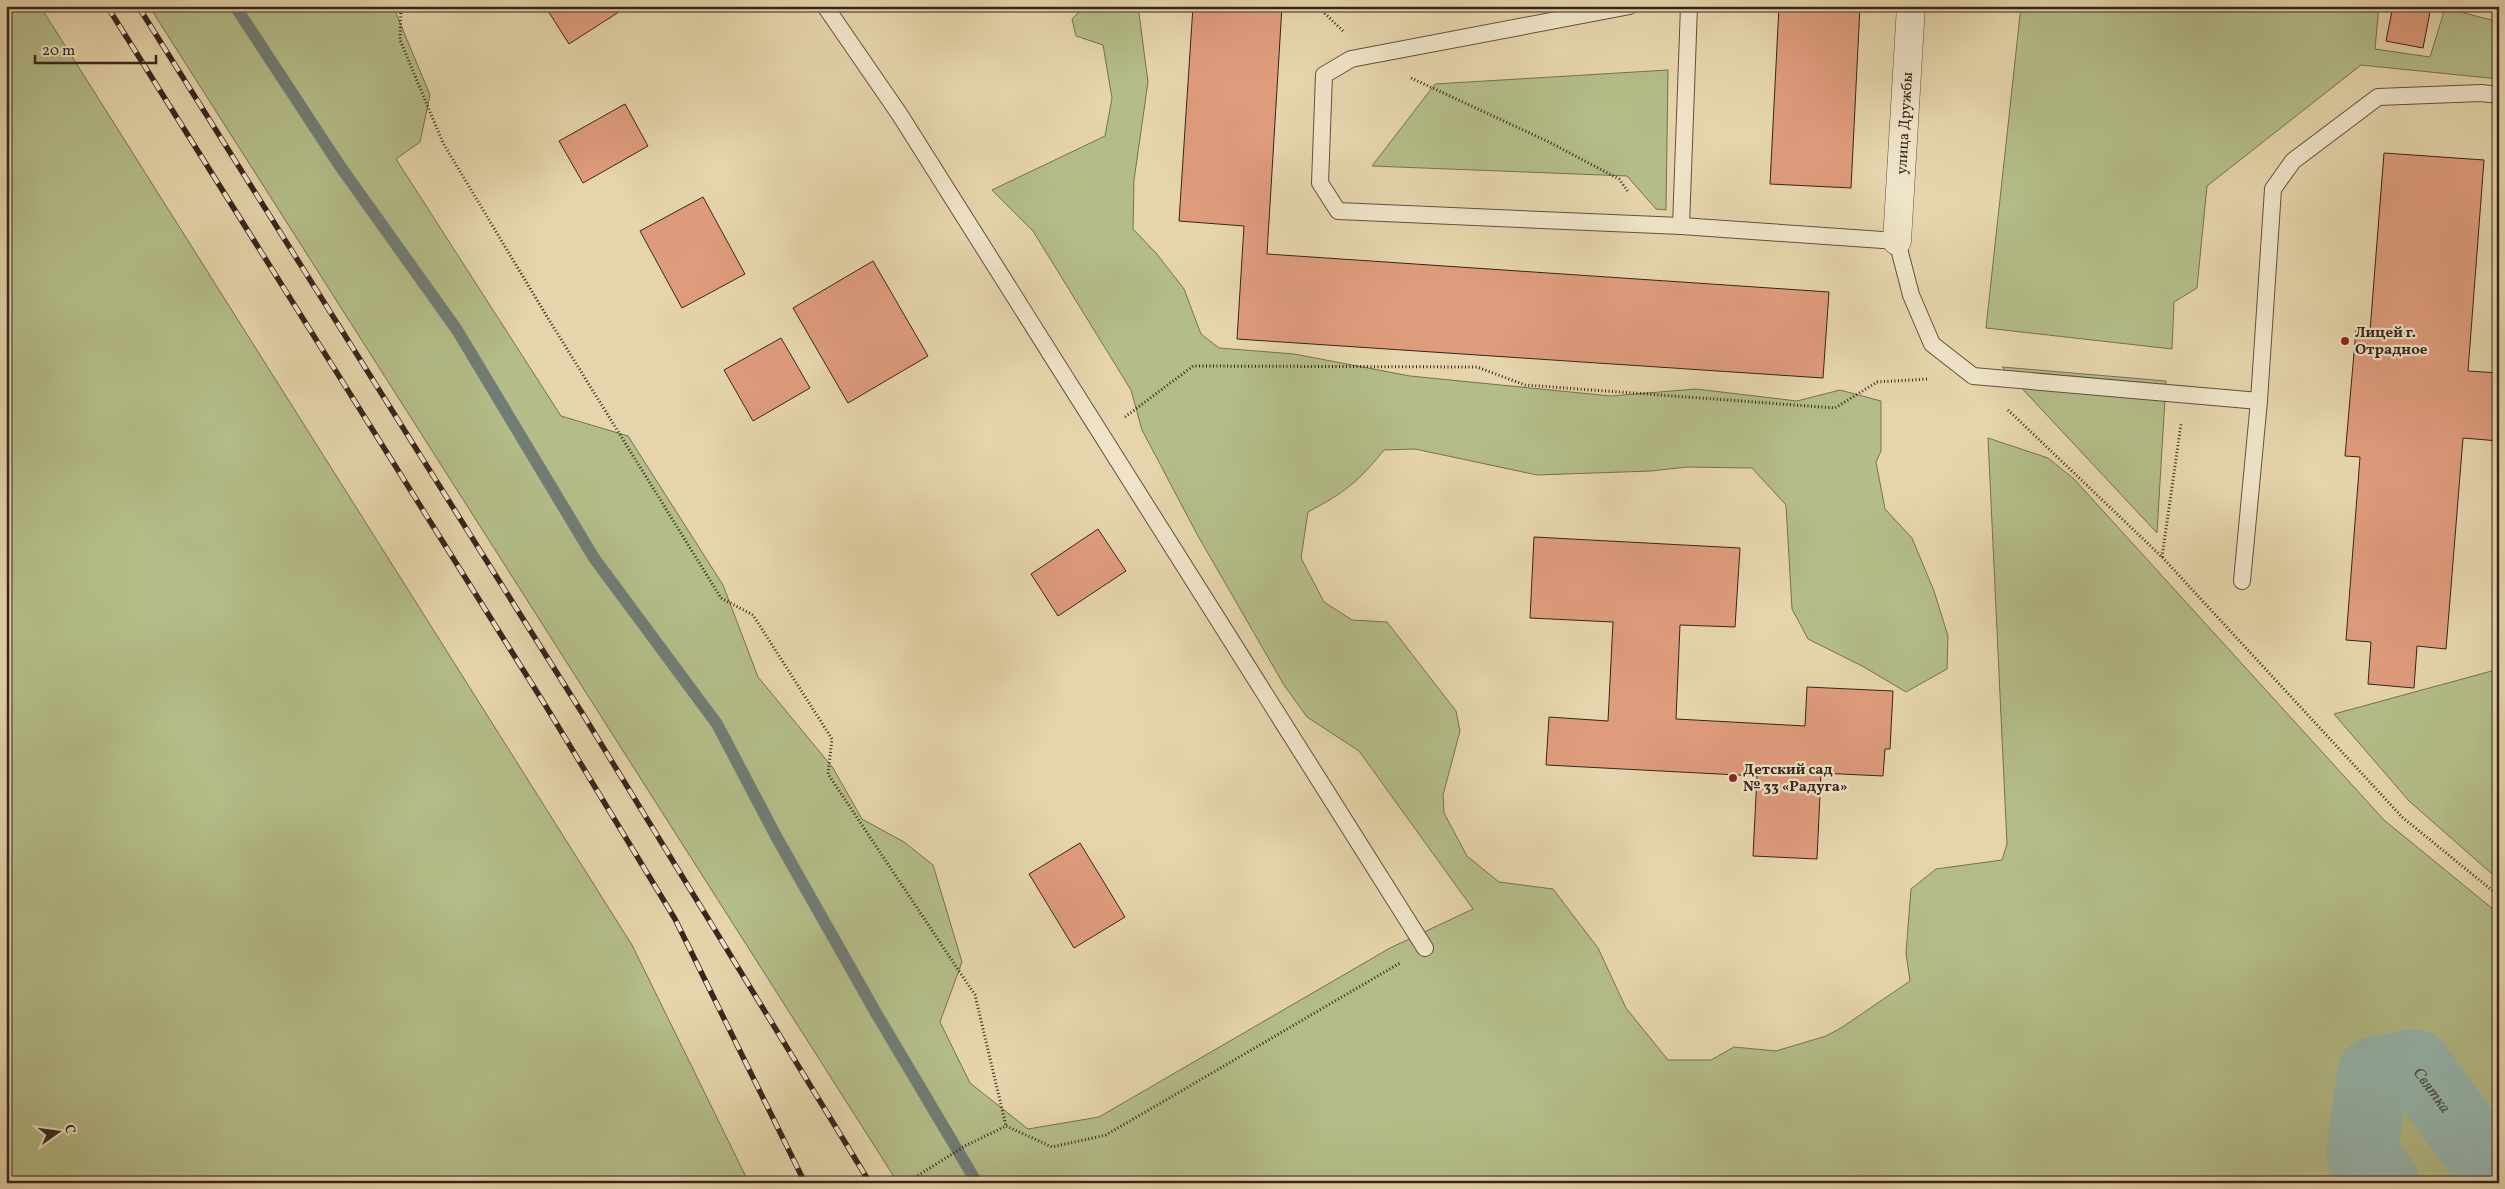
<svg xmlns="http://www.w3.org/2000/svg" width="2505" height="1189" font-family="Vollkorn,serif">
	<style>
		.green { fill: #b4bd89; stroke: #767052 }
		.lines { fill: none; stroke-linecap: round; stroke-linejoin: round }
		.stream { stroke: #717d75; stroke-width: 12 }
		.river { stroke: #97b8b0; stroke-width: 72 }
		.building { fill: #df9c7d; stroke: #37241c }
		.service-casing { stroke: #635040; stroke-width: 18 }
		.minor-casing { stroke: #635040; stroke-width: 29 }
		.path { stroke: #37241c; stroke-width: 3; stroke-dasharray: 1 2.5; stroke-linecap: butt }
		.service { stroke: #efe4c9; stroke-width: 16 }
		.minor { stroke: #efe4c9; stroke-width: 28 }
		.rail-casing { stroke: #37241c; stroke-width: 5.5 }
		.rail { stroke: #efe4c9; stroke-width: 4; stroke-dasharray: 11; stroke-linecap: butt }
		.poi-dot { fill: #8f2418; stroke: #efe4c9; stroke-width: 2 }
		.labels { text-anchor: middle; stroke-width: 4.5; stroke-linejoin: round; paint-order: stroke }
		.street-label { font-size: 15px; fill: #37241c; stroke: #efe4c9 }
		.poi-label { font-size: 15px; font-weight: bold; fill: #37241c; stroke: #efe4c9; text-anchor: start }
		.water-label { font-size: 16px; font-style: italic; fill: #4f4941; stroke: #efe4c9 }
	</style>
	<rect width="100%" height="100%" fill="#e6d5ac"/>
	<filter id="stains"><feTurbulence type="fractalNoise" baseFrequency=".004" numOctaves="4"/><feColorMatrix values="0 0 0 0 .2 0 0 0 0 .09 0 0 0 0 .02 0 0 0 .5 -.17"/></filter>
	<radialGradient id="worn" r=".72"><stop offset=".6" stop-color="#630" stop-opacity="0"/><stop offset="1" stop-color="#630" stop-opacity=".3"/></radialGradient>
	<g class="green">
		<path d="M6 6H40L64 44 632 945 749 1183H6Z"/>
		<path d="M149 6H393L430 95 420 142 396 159 561 416 628 436 723 585 758 677 833 768 862 819 904 842 933 865 962 962 940 1022 970 1083 1028 1129 1099 1117 1390 948 1473 909 1359 751 1307 717 1284 685 1198 536 1142 430 1131 390 1033 231 992 190 1105 136 1112 98 1103 45 1076 36 1072 19 1085 6H1138L1148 82 1134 180 1133 229 1156 253 1184 289 1201 334 1219 348 1294 354 1410 376 1611 396 1696 389 1797 401 1840 390 1881 401V451L1876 462 1885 509 1912 538 1934 591 1948 636 1947 669 1906 692 1864 667 1808 639 1792 609 1786 505 1752 468 1687 467 1651 471 1537 475 1415 449 1384 450C1358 482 1344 493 1308 512L1301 558 1324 602 1352 620 1387 622 1456 711 1460 731 1443 795 1444 813 1467 856 1499 882 1553 889 1598 948 1626 1008 1668 1060H1711L1734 1047 1776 1051 1826 1036 1841 1028 1910 981 1906 953 1911 889 1936 869 2002 860 2007 844 1988 438 2048 458 2074 479 2384 820 2499 914V1183H898Z"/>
		<path d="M2021 6H2379L2375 49 2430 57 2445 8 2499 22V79L2361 65 2207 186 2197 288 2174 302 2172 349 1986 328Z"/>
		<path d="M1668 70 1666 210 1656 209 1627 176 1372 166 1435 84Z"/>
		<path d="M2002 367 2166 381 2157 533Z"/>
		<path d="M2499 669V880L2409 801 2334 714Z"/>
	</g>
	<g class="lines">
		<path class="stream" d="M235 6 340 166 457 330 594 558 717 724 777 838 876 1013 977 1183"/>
		<path class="river" id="s1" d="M2384 1183 2362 1153 2373 1073 2415 1065 2479 1153 2499 1165"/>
	</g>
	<g class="building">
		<path d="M545 6H628L569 44Z"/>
		<path d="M1193 6H1282L1267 254 1829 292 1823 378 1237 339 1244 226 1179 221Z"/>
		<path d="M1779 6H1860L1851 188 1770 184Z"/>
		<path d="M2393 6 2430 12 2423 48 2386 41Z"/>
		<path d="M625 104 648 146 583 183 559 141Z"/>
		<path d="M2384 153 2484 160 2468 371 2499 373V441L2463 438 2446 649 2417 646 2414 688 2368 684 2371 642 2346 640 2360 457 2345 456 2356 330 2370 331Z"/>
		<path d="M703 197 745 274 682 308 640 231Z"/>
		<path d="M873 261 928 356 848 403 793 308Z"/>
		<path d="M781 338 810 388 753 421 724 370Z"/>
		<path d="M1098 529 1126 571 1058 616 1031 574Z"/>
		<path d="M1534 537 1740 548 1735 627 1680 625 1676 719 1805 726 1807 687 1893 691 1890 749H1885L1883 776 1821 773 1817 859 1753 856 1757 776 1546 765 1549 717 1608 721 1613 622 1530 618Z"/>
		<path d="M1080 843 1125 917 1074 948 1029 874Z"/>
	</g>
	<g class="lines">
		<g class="service-casing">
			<g id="service">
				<path d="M825 6 900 115 1425 948"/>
				<path d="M1630 6 1351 59 1324 75 1320 183 1338 211 1681 226 1897 241 1911 295 1932 344 1973 376 2259 401 2273 189 2293 161 2378 97 2481 93 2499 95"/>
				<path d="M1681 226 1689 6"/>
				<path d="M2242 581 2259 401"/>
			</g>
		</g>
		<g class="minor-casing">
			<g id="minor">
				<path id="s2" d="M1897 241 1911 6"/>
			</g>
		</g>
		<g class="path">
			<path d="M401 6 400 40 443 143 546 315 721 598 753 615 832 739 828 774 975 995 1006 1126"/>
			<path d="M1317 6 1343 31"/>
			<path d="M1411 78 1547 141 1619 179 1629 193"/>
			<path d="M2008 410 2162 557 2402 817 2499 896"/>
			<path d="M1125 417 1193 366 1477 367 1525 385 1835 408 1877 382 1928 379"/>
			<path d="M2162 557 2181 424"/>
			<path d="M906 1183 965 1146 1006 1126 1052 1147 1106 1135 1400 963"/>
		</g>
		<use href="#service" class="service"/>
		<use href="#minor" class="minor"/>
		<g class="rail-casing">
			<g id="rail">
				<path d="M107 6 547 708 675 919 805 1183"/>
				<path d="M138 6 584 716 870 1183"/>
			</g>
		</g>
		<use href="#rail" class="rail"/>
	</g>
	<g class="poi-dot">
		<circle cx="2345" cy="341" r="5"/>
		<circle cx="1733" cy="778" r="5"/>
	</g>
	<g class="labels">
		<g class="street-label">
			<text dy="5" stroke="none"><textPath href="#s2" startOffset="118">улица Дружбы</textPath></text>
		</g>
		<g class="poi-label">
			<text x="2355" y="337">Лицей г.<tspan x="2355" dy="17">Отрадное</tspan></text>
			<text x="1743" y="774">Детский сад<tspan x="1743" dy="17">№ 33 «Радуга»</tspan></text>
		</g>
		<g class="water-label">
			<text dy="6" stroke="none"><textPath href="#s1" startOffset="191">Святка</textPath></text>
		</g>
	</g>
	<rect width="2505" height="1189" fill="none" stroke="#e6d5ac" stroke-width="25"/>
	<rect x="8" y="8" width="2490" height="1174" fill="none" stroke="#37241c" stroke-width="2.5"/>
	<rect x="12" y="12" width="2480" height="1164" fill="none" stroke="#37241c"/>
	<g transform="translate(58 1132) rotate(76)" stroke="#efe4c9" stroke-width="4" paint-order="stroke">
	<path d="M0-4L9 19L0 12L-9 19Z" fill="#37241c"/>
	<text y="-8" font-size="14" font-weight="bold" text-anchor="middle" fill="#37241c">С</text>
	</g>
	<path d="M35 55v8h121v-8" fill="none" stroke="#37241c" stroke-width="2.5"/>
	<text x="42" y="55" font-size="15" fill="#37241c" stroke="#efe4c9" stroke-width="4" paint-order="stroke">20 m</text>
	<rect width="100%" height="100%" filter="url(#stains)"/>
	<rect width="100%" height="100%" fill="url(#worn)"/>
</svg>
